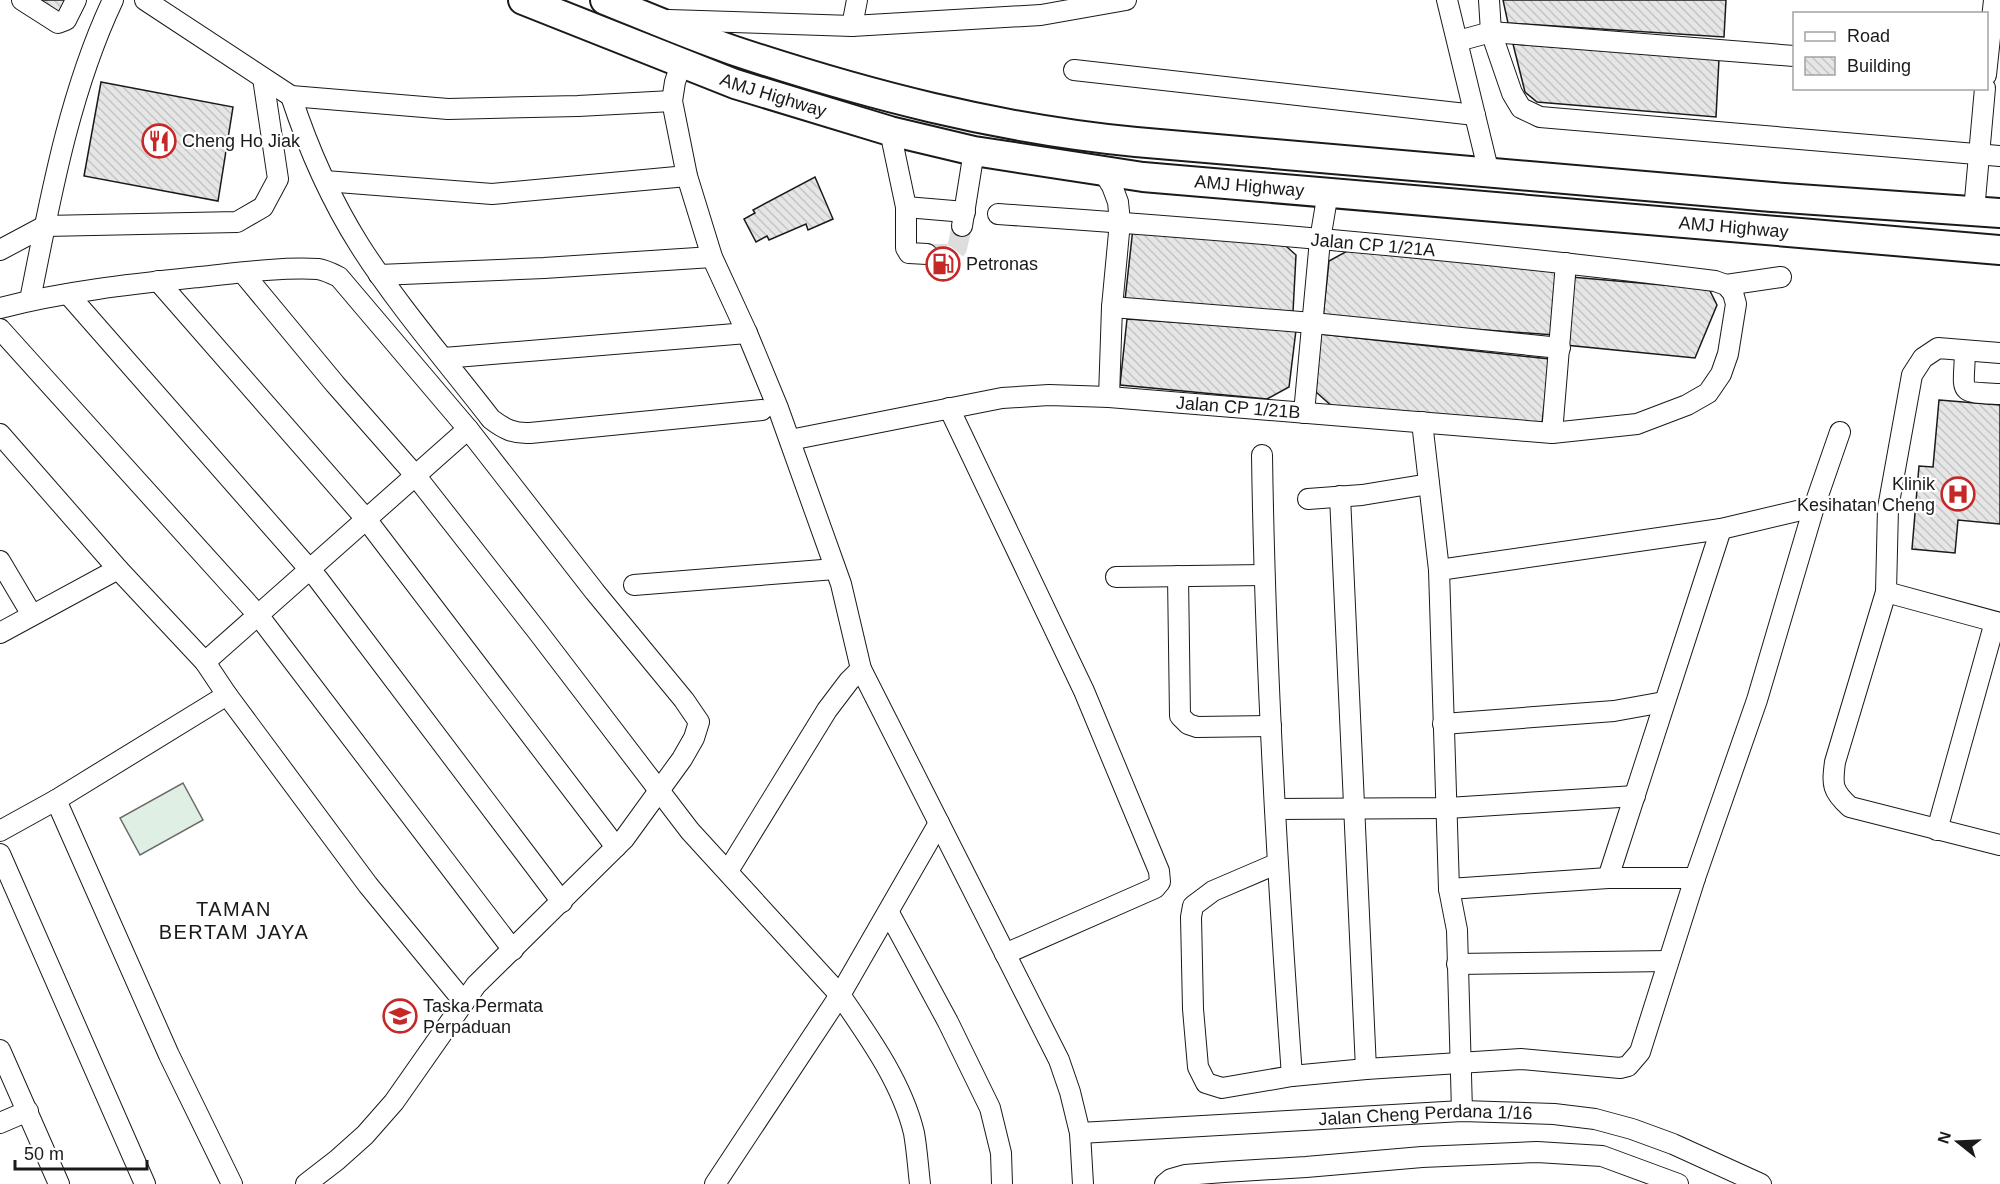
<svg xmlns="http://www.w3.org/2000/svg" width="2000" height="1184" font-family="Helvetica,sans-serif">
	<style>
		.pitch { fill: #e0efe3; stroke: #6a6a6a; stroke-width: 1.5 }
		.building { fill: url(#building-back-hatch); stroke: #1a1a1a; stroke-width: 1.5 }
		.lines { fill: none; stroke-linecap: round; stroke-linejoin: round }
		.minor-tunnel { stroke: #ddd; stroke-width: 20; stroke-dasharray: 20 10; stroke-linecap: butt }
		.minor-casing { stroke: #1a1a1a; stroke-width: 22 }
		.highway-casing { stroke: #1a1a1a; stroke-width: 32 }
		.minor { stroke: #fff; stroke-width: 20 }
		.highway { stroke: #fff; stroke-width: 28 }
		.labels { text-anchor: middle; stroke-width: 4.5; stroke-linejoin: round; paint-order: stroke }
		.street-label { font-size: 18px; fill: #1a1a1a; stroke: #fff }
		.poi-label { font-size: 18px; fill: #1a1a1a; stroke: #fff; text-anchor: start }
		.neighbourhood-label { font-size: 20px; letter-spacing: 1.5px; fill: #1a1a1a; stroke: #fff }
	</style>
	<defs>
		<pattern id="building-back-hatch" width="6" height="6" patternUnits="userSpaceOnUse" patternTransform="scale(1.5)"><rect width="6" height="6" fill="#e6e6e6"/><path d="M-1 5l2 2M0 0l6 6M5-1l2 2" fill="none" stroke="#c5c5c5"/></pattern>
	</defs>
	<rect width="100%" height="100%" fill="#fff"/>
	<path class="pitch" d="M183 783 203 820 140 855 120 818Z"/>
	<g class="building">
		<path d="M19 0H70L56 22Z"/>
		<path d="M1503 0H1726L1724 37 1508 23Z"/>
		<path d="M1513 44 1719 59 1716 117 1537 102 1525 92Z"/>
		<path d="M101 82 233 107 218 201 84 176Z"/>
		<path d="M815 177 833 219 808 230 806 224 769 240 767 236 756 242 744 219 755 213 753 210Z"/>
		<path d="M1133 228 1278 239 1296 255 1293 312 1125 300Z"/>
		<path d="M1351 249 1558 270 1554 335 1323 318 1329 261Z"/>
		<path d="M1571 277 1709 289 1717 305 1695 358 1565 345Z"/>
		<path d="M1127 319 1296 330 1289 387 1267 399 1120 385Z"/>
		<path d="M1320 334 1550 359 1542 423 1334 408 1316 392Z"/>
		<path d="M1939 400 2000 405V524L1958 520 1955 553 1912 549 1919 466 1933 467Z"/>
	</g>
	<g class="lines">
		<path class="minor-tunnel" d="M927 254H952L957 248 962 226"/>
		<g class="minor-casing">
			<g id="minor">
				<path d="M22 0 58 23 66 20 76 0"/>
				<path d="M145 0 291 96 448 109 578 106 672 101"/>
				<path d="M1447 0 1489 173"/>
				<path d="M1489 0 1491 32 1512 93 1521 108 1540 117 2000 156"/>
				<path d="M669 20 852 26 1041 15 1126 0"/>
				<path d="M852 26 857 0"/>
				<path d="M1458 41 1491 32 1794 56"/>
				<path d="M681 64 675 82 672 101 687 176 712 257 747 333 778 408 841 584 861 669 1059 1060 1070 1092 1080 1133 1083 1184"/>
				<path d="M1074 70 1475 115"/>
				<path d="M1986 75 1994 0"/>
				<path d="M291 96C308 148 331 200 360 246 399 307 447 362 491 419 504 429 514 434 530 433L762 410"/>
				<path d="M890 131 906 207V248L909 253 927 254"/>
				<path d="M1102 170 1112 186 1118 202 1120 222 1112 307 1109 397"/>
				<path d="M325 181 492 194 687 176"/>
				<path d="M906 207 965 212"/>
				<path d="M1974 211 1985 88"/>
				<path d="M962 226 974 151"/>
				<path d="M0 250 45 226 237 222 263 207 278 179 263 78"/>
				<path d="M243 273 335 384 415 475 538 632 690 831 840 995C869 1037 902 1083 914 1133 917 1150 918 1167 920 1184"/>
				<path d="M379 275 544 268 712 257"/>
				<path d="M158 281 366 519 616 847"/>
				<path d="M1726 285 1781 277"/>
				<path d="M68 294 318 579 562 902"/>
				<path d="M30 300C50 200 69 93 113 0"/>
				<path d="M1112 307 1313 323 1560 348"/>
				<path d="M0 308C65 291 133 284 199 277 238 273 279 267 318 269 325 270 333 274 339 277L468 429 595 592 684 700 699 722 694 738 682 759 624 839 476 985 394 1102 365 1135 337 1160 306 1184"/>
				<path d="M0 329 258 615 513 950"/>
				<path d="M1965 351C1964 395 1956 392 2000 394"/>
				<path d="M2000 353 1938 348 1923 358 1912 375 1888 508 1886 592 1835 762C1832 785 1832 791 1850 807L2000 845"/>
				<path d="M444 358 747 333"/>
				<path d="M949 408 1084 691 1159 871 1160 882 1155 888 1005 954"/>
				<path d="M1304 413 1320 240 1328 192"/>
				<path d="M1422 422 1439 570 1449 889 1457 930 1462 1111"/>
				<path d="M1552 433 1566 263"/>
				<path d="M0 434 118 569 205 662 227 695 368 885 464 1002"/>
				<path id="s1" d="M790 440 1002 398 1049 395 1109 397 1552 433 1637 424 1687 405 1708 393 1721 374 1728 354 1736 304 1733 293 1726 285 1715 281C1477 251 1237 230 998 214"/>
				<path d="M1262 455C1265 662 1277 869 1292 1076L1366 1069 1521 1059 1620 1068 1628 1066 1640 1052 1695 878 1757 700 1814 507 1840 432"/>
				<path d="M1340 496 1366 1069"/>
				<path d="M1308 499 1362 495 1429 484"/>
				<path d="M0 561 32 615"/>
				<path d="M1439 570 1721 529 1814 507"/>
				<path d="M1178 576 1180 716 1188 724 1197 727 1271 726"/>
				<path d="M1116 577 1264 575"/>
				<path d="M634 585 835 569"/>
				<path d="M1886 592 2000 623"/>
				<path d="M0 633 118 569"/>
				<path d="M205 662 468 429"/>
				<path d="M1443 724 1614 711 1664 702"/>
				<path d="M56 800 169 1055 232 1184"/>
				<path d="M1275 809 1448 808 1635 796"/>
				<path d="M1937 830 1995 622"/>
				<path d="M0 831 56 800 227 695"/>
				<path d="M0 854 145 1184"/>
				<path d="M1276 864 1213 891 1193 906 1191 917 1193 1009 1198 1067 1206 1083 1222 1088 1292 1076"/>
				<path d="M728 871 827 710 849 681 861 669"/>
				<path d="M1608 878 1721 529"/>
				<path d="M1449 889 1608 878H1695"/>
				<path d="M889 913 948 1022 990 1108 1001 1153 1002 1184"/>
				<path d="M1457 964 1668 961"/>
				<path d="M0 1050 59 1184"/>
				<path d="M0 1123 28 1111"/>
				<path id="s2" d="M1080 1133 1462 1111 1554 1114 1595 1119 1632 1129 1673 1144 1761 1184"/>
				<path d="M715 1184 840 995 939 823"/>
				<path d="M1165 1184 1171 1179 1185 1175 1224 1172 1306 1167 1422 1157 1537 1152 1602 1156 1678 1184"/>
			</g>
		</g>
		<g class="highway-casing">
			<g id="highway">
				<path id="s3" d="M523 0 735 84 890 131 974 151 1143 177 2000 250"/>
				<path d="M605 0C647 17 689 35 732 50 864 94 998 129 1136 142L1772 197 2000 213"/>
			</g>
		</g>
		<use href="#minor" class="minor"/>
		<use href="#highway" class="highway"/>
	</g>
	<defs>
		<g id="restaurant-ring" transform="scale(1.725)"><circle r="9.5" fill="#fff" stroke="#c62828" stroke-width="1.5"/><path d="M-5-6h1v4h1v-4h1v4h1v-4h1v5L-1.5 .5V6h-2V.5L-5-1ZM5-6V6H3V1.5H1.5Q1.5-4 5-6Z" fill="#c62828"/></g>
		<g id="fuel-ring" transform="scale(1.725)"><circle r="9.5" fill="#fff" stroke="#c62828" stroke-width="1.5"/><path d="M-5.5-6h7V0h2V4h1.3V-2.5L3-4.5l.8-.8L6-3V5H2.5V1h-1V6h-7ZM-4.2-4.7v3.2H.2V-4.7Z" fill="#c62828"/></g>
		<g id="hospital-ring" transform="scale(1.725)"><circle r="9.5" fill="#fff" stroke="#c62828" stroke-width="1.5"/><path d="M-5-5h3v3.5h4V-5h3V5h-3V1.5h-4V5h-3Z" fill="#c62828"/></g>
		<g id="school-ring" transform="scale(1.725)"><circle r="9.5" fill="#fff" stroke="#c62828" stroke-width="1.5"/><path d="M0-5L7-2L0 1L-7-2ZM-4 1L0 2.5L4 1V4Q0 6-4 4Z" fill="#c62828"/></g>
	</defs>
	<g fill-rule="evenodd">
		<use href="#restaurant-ring" x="159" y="141"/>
		<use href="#fuel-ring" x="943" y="264"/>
		<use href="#hospital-ring" x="1958" y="494"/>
		<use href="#school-ring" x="400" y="1016"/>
	</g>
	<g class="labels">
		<g class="street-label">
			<text dy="6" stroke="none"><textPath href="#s3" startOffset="268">AMJ Highway</textPath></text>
			<text dy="6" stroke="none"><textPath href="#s3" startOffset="754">AMJ Highway</textPath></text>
			<text dy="6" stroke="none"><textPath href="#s3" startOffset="1240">AMJ Highway</textPath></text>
			<text transform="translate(1373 245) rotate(5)" y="6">Jalan CP 1/21A</text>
			<text dy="6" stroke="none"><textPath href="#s1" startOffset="453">Jalan CP 1/21B</textPath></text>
			<text dy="6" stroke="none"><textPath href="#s2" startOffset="346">Jalan Cheng Perdana 1/16</textPath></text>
		</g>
		<g class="poi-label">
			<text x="182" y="147">Cheng Ho Jiak</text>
			<text x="966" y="270">Petronas</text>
			<text x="1935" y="490" text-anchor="end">Klinik<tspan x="1935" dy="21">Kesihatan Cheng</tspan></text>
			<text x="423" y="1012">Taska Permata<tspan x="423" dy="21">Perpaduan</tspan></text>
		</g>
		<g class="neighbourhood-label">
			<text x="234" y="916">TAMAN<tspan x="234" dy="23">BERTAM JAYA</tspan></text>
		</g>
	</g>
	<rect x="1793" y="12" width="195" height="78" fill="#ffffff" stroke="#a3a3a3" stroke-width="1.5"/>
	<rect x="1805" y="32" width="30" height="9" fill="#ffffff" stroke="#a3a3a3" stroke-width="1.5"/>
	<text x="1847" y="42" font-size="18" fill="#1a1a1a">Road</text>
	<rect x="1805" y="57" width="30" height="18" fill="url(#building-back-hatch)" stroke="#a3a3a3" stroke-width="1.5"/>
	<text x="1847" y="72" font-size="18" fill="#1a1a1a">Building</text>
	<g transform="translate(1958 1142) rotate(288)" stroke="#ffffff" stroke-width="4.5" paint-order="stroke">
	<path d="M0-4.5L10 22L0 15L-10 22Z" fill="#1a1a1a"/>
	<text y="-9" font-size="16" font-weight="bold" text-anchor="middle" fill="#1a1a1a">N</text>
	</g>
	<path d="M15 1160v9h132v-9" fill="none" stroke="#1a1a1a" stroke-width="3"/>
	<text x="24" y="1160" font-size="18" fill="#1a1a1a" stroke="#ffffff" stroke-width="4.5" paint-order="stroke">50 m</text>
</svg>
